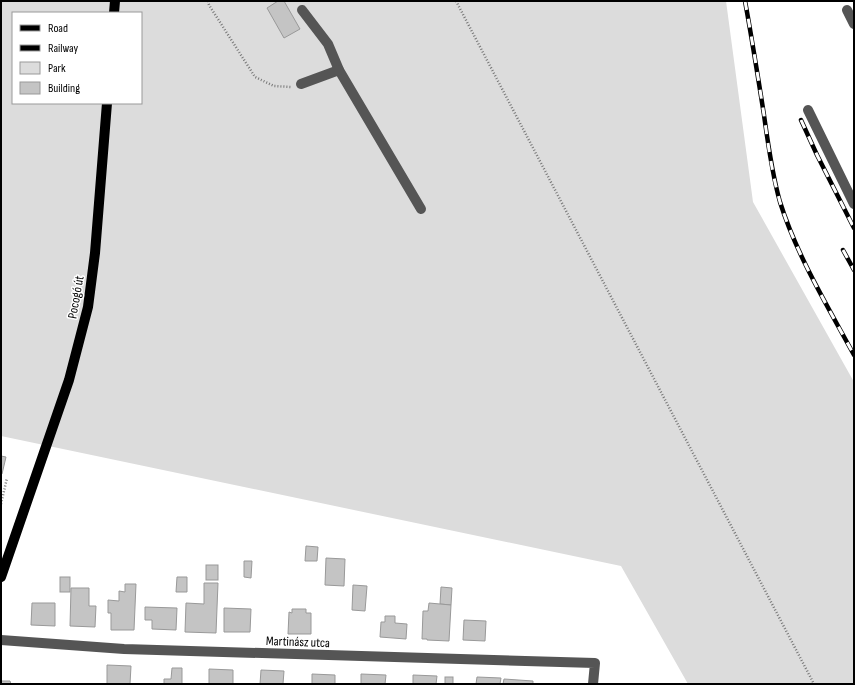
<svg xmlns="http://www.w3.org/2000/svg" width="855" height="685" font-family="'Sofia Sans Condensed',sans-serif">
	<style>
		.green { fill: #dcdcdc; fill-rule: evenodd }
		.building { fill: #c4c4c4; stroke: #999 }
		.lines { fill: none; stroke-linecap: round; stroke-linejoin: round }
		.path { stroke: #777; stroke-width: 2.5; stroke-dasharray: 1 2; stroke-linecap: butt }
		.minor { stroke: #555; stroke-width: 10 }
		.major { stroke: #000; stroke-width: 10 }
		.rail-casing { stroke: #000; stroke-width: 4.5 }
		.rail { stroke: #fff; stroke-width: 3; stroke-dasharray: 9; stroke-linecap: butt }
		.labels { text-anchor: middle; stroke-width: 3; stroke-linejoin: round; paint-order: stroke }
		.street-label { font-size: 13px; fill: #000; stroke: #fff }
	</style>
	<rect width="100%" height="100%" fill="#fff"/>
	<path class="green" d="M1 1H726L753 202 854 382V684H688L621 566 1 436ZM13 13H141V103H13Z"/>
	<g class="building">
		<path d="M278 1H284L300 29 284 38 267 8Z"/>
		<path d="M1 456 6 457 2 474H1Z"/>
		<path d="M306 546 318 547 317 561H305Z"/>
		<path d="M326 558 345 559 344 586 325 585Z"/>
		<path d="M244 561H252L251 578 244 577Z"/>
		<rect x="206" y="565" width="12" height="15"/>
		<rect x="60" y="577" width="10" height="15"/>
		<path d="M177 577H187V592H176Z"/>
		<path d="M204 583H218L216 633 185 632 186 603 204 604Z"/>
		<path d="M125 584H136L134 630H111V613H108V600L119 601V591L125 592Z"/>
		<path d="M353 585 367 586 365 611 352 610Z"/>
		<path d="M441 587 452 588 451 605 440 604Z"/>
		<path d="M71 588H89V606H96L95 627 70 626Z"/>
		<path d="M32 603H55V626L31 625Z"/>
		<path d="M429 603 451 605 449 641 427 640V639H422L423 611H428Z"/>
		<path d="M145 607 177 608 176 630 152 629V620H145Z"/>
		<path d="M224 608 251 609 250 632H224Z"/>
		<path d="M292 609H306V613H311V634H288L289 612 292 613Z"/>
		<path d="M385 616H395V623L407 624 406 639 380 637 381 622H385Z"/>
		<path d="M464 620 486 621 485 641 463 640Z"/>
		<path d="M107 665 131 666 130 684H107Z"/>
		<path d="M172 668H182V684H164V679H171Z"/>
		<path d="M209 669 233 670V684H209Z"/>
		<path d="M261 670 284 671 283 684H260Z"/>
		<path d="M312 674 335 675V684H312Z"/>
		<path d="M361 674 386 675 385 684H361Z"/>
		<path d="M413 675 437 676 436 684H413Z"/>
		<rect x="445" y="677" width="8" height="7"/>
		<path d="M477 677 501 678 500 684H476Z"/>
		<path d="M504 679 533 681V684H503Z"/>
		<path d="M1 681H10L11 684H16H1Z"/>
	</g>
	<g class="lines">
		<g class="path">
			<path d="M208 1 209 5 255 77 274 86 291 87"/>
			<path d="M456 1 814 684"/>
			<path d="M1 504 7 478"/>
		</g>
		<g class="minor">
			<path d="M302 10 328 44 339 70 421 209"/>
			<path d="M847 10 854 24"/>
			<path d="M301 84 339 70"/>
			<path d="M808 110 854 204"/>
			<path d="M1 640 124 649 595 663 593 684"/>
		</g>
		<g class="major">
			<path d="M114 13 115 1"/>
			<path d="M1 577 69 380 88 307 95 253 107 103"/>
		</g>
		<g class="rail-casing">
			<g id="rail">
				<path d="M745 1C752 39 758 77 764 115 768 144 772 174 780 202 797 256 827 305 854 355"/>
				<path d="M801 120 817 155 854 228"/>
				<path d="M843 250 854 270"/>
			</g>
		</g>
		<use href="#rail" class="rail"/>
	</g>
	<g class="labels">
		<g class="street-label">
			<text transform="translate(75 297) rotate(-80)" y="5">Pocogó út</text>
			<text transform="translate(298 641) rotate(2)" y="5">Martinász utca</text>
		</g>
	</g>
	<rect width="855" height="685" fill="none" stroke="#000000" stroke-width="4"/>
	<rect x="12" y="12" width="130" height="92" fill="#ffffff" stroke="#999999"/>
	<rect x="20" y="25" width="20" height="6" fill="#000000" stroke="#999999"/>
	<text x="48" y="32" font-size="12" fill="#000000">Road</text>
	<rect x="20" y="45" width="20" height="6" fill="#000000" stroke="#999999"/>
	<text x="48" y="52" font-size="12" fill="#000000">Railway</text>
	<rect x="20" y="62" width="20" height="12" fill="#dcdcdc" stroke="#999999"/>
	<text x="48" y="72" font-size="12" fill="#000000">Park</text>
	<rect x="20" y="82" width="20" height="12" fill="#c4c4c4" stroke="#999999"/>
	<text x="48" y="92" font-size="12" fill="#000000">Building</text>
</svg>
